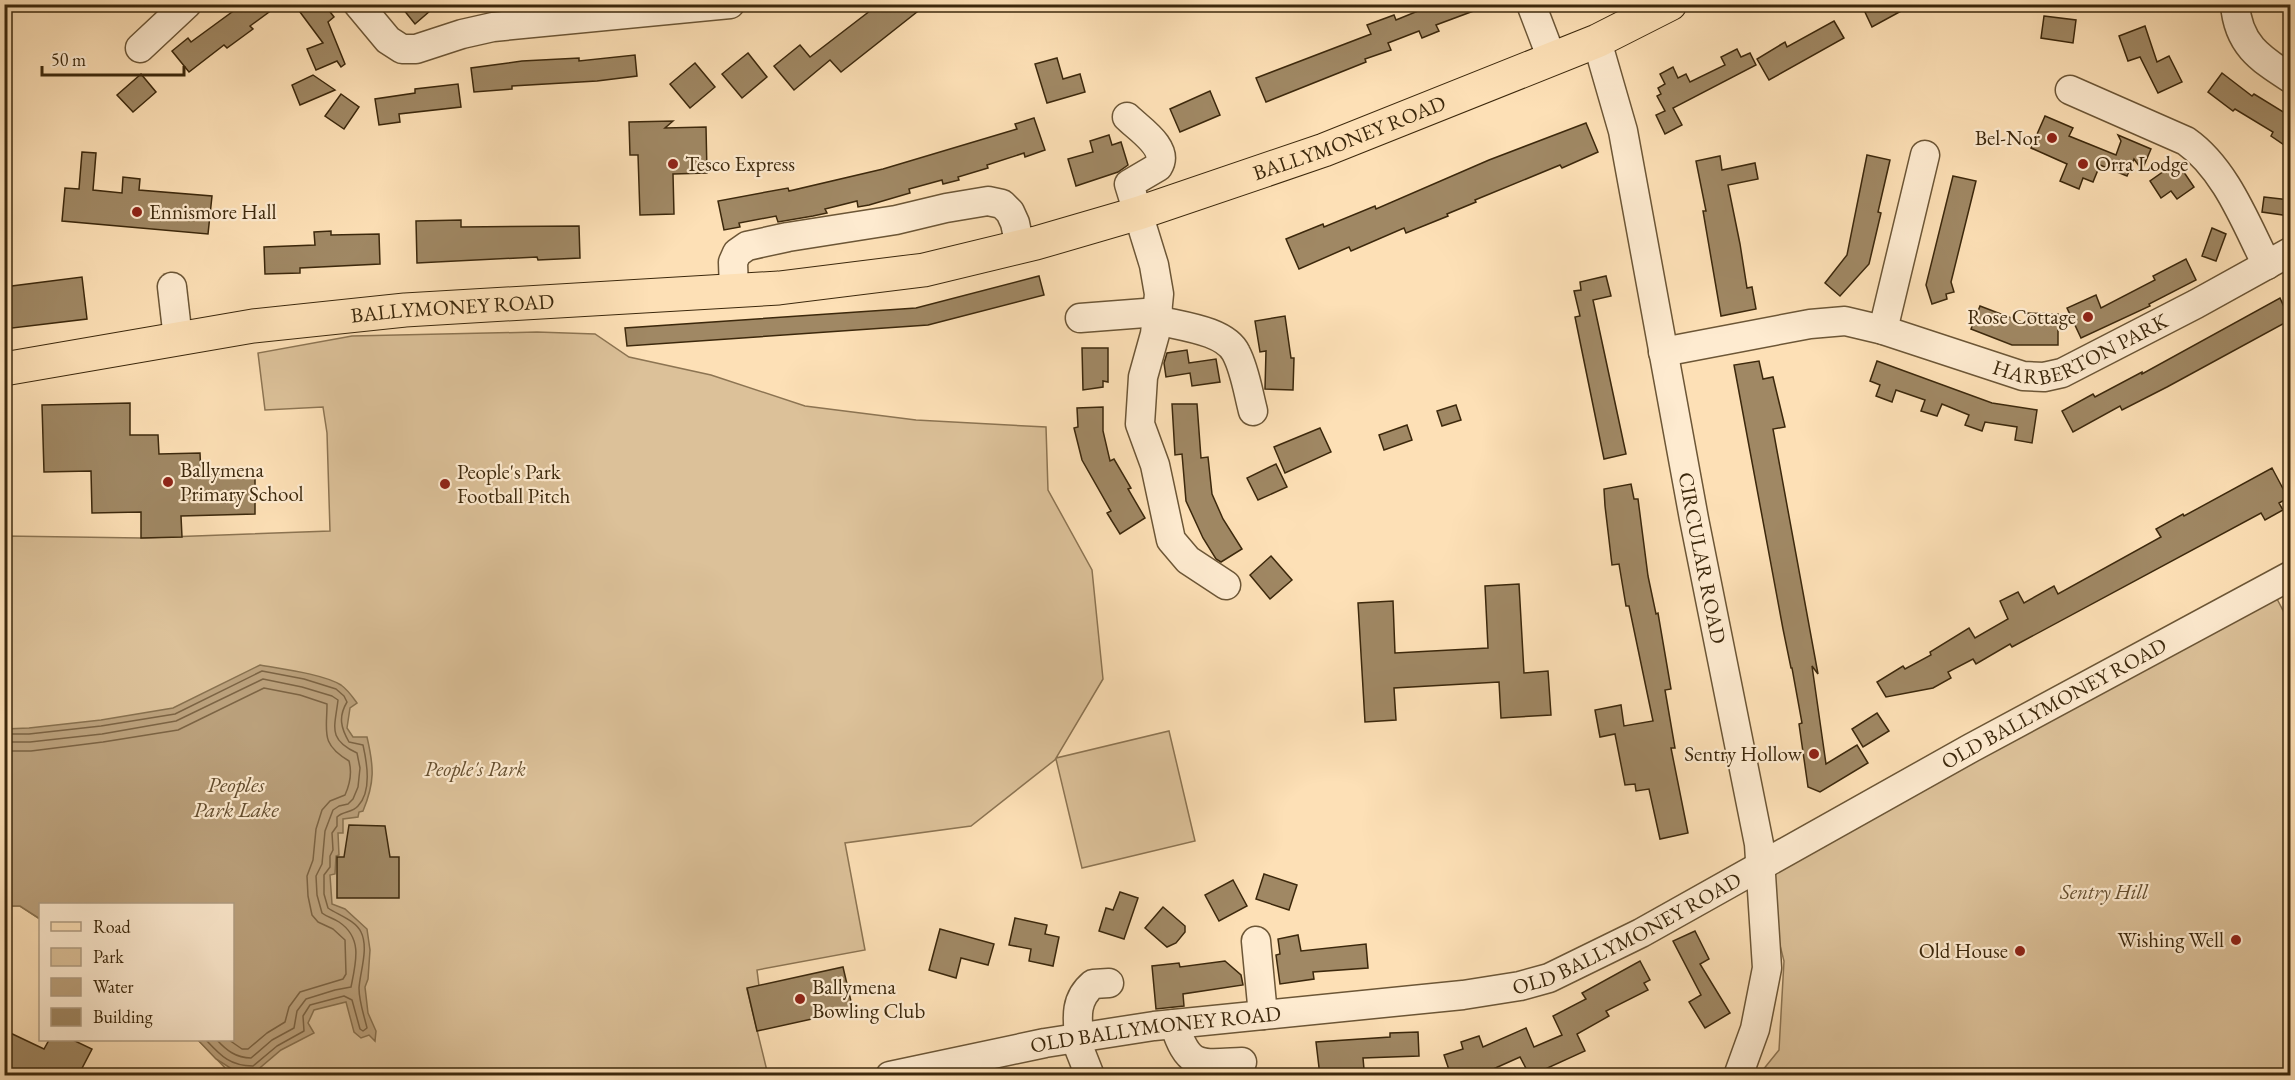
<svg xmlns="http://www.w3.org/2000/svg" width="2295" height="1080" font-family="'EB Garamond',serif">
	<style>
		.green { fill: #dcc199; stroke: #8c7452; stroke-width: 1.5 }
		.water { fill: #bba17c; stroke: #88714f; stroke-width: 1.5 }
		.lines { fill: none; stroke-linecap: round; stroke-linejoin: round }
		.shore { stroke: #7c6444; stroke-width: 1.5 }
		.building { fill: #a08864; stroke: #3c280c; stroke-width: 1.5 }
		.minor-casing { stroke: #6c5636; stroke-width: 31 }
		.major-casing { stroke: #3c280c; stroke-width: 35 }
		.minor { stroke: #feebd0; stroke-width: 28 }
		.major { stroke: #fde0b6; stroke-width: 33 }
		.poi-dot { fill: #8f2418; stroke: #feebd0; stroke-width: 2 }
		.labels { text-anchor: middle; stroke-width: 4.5; stroke-linejoin: round; paint-order: stroke }
		.street-label { font-size: 21px; fill: #3c280c; stroke: #feebd0 }
		.poi-label { font-size: 21px; fill: #3c280c; stroke: #feebd0; text-anchor: start }
		.park-label { font-size: 21px; font-style: italic; fill: #644e2f; stroke: #feebd0 }
		.water-label { font-size: 22px; font-style: italic; fill: #624c2e; stroke: #feebd0 }
	</style>
	<rect width="100%" height="100%" fill="#fde0b6"/>
	<filter id="stains"><feTurbulence type="fractalNoise" baseFrequency=".00333" numOctaves="4"/><feColorMatrix values="0 0 0 0 .2 0 0 0 0 .09 0 0 0 0 .02 0 0 0 .5 -.17"/></filter>
	<radialGradient id="worn" r=".72"><stop offset=".6" stop-color="#630" stop-opacity="0"/><stop offset="1" stop-color="#630" stop-opacity=".3"/></radialGradient>
	<g class="green">
		<path d="M537 332 595 334 629 357 711 375 805 406 916 420 1046 427 1048 490 1092 570 1103 679 1056 758 1169 731 1195 841 1082 868 1056 759 971 826 845 843 865 950 757 970 759 986 747 989 768 1075H232L198 1040H232V904H40V919L20 906H5V536L141 538 330 531 327 433 323 407 265 410 258 353 352 336Z"/>
		<path d="M2275 595 2290 624V1075L1758 1076 1779 1050 1784 961 1760 867Z"/>
	</g>
	<path class="water" d="M260 665C282 669 323 674 341 685 348 690 352 696 357 703L350 708 347 728 353 737H367C374 767 375 782 363 811L359 812 358 817 343 819V833H338L339 855 336 856 335 874 330 875 332 904 345 909 367 929 370 950 368 979 365 987 368 1013 376 1031 375 1041 369 1035 361 1038 354 1032 346 1002 314 1010 308 1023 314 1033 281 1050 255 1072 235 1071 216 1059 198 1040H232V904H40V919L20 906H5L4 729 29 728 101 720 173 708Z"/>
	<g class="lines">
		<g class="shore">
			<path d="M4 734H29L101 726 175 714 262 671 304 679 336 689 344 696 347 702C338 717 341 728 349 742L363 745C367 763 372 791 358 806 352 813 343 811 337 817V826L332 833 333 850 330 856V867L324 875V894L328 908C338 915 355 920 361 932 369 948 360 972 359 988 359 1002 364 1015 367 1028L363 1031 360 1029 352 1000 344 996 310 1005 303 1016 304 1031 277 1046 253 1066C230 1066 221 1056 206 1040"/>
			<path d="M4 742H30L102 734 176 721 263 679 302 687 332 696 338 700C335 727 327 739 357 753L360 768 358 787 353 799 348 804 339 806 333 810 325 831 322 864 316 876 317 895 322 913C327 917 333 918 339 922 363 938 356 962 351 987L335 990 306 999 297 1011 294 1028 272 1040 251 1058C236 1058 226 1050 217 1040"/>
			<path d="M4 751H31L103 742 178 730 264 688 300 695 327 704C327 732 320 744 349 761 352 772 350 784 345 795L330 801 322 810 316 829 313 860 307 876 308 896 312 915 318 922 333 929 345 940 346 974 343 979 300 992 289 1007 285 1022 267 1033 248 1049H242L229 1040"/>
		</g>
	</g>
	<g class="building">
		<path d="M243 4H280L250 26 253 29 227 48 224 45 189 72 172 51 188 38 191 42Z"/>
		<path d="M294 4H324L334 17 328 22 345 64 341 67 337 61 316 70 307 49 323 43Z"/>
		<path d="M399 4H438L415 24Z"/>
		<path d="M879 4H927L841 72 830 60 794 90 774 66 800 45 810 57Z"/>
		<path d="M1435 4 1487 6 1436 25 1439 31 1422 38 1419 31 1388 43 1391 50 1365 59 1366 62 1266 102 1256 78 1371 34 1367 25 1394 15 1396 20Z"/>
		<path d="M1873 4H1914L1872 27 1864 10Z"/>
		<path d="M2044 16 2076 20 2073 43 2041 38Z"/>
		<path d="M1834 21 1844 38 1769 80 1757 59 1785 42 1787 47Z"/>
		<path d="M2145 26 2157 62 2169 56 2182 82 2158 93 2140 57 2128 61 2119 36Z"/>
		<path d="M1737 49 1741 57 1750 53 1756 65 1673 108 1682 125 1665 134 1656 115 1665 111 1657 96 1661 94 1658 88 1665 84 1660 74 1673 67 1678 78 1686 74 1690 82 1725 65 1721 57Z"/>
		<path d="M748 53 767 77 742 98 722 74Z"/>
		<path d="M635 55 637 76 597 81 512 86V89L474 92 471 68 522 61 579 58V61Z"/>
		<path d="M1057 58 1063 79 1080 74 1085 92 1047 103 1035 64Z"/>
		<path d="M695 63 715 87 690 108 670 84Z"/>
		<path d="M2222 73 2252 96 2254 94 2290 116V149L2271 136 2273 132 2235 109 2233 111 2208 92Z"/>
		<path d="M141 74 156 92 133 112 117 95Z"/>
		<path d="M313 75 335 90 300 105 292 85Z"/>
		<path d="M458 84 461 107 399 114 400 122 379 125 375 99 415 93V89Z"/>
		<path d="M1210 91 1220 115 1180 132 1170 109Z"/>
		<path d="M341 94 359 107 344 129 325 116Z"/>
		<path d="M2045 116 2073 128 2069 136 2116 155 2121 141 2118 135 2151 149 2142 170 2134 159 2127 176 2100 165 2093 182 2083 178 2079 189 2060 181 2067 164 2031 148Z"/>
		<path d="M1034 118 1045 150 1025 157 1024 153 987 165 988 168 958 177 959 180 943 184 942 180 909 189 910 193 869 205 858 207 857 201 825 209 827 213 813 216 778 222 776 216 739 223 740 227 724 230 718 201 788 188 789 191 883 169 1017 129 1015 124Z"/>
		<path d="M673 121 665 128 706 127 707 173 673 174 674 214 640 215 638 155H630L629 122Z"/>
		<path d="M1586 123 1598 152 1562 168 1560 165 1475 200 1476 202 1447 214 1448 216 1406 233 1404 228 1351 251 1349 247 1299 269 1286 239 1323 224 1324 227 1375 206 1376 209 1489 160Z"/>
		<path d="M1109 135 1112 145 1121 142 1128 165 1118 172 1076 186 1068 159 1093 152 1090 141Z"/>
		<path d="M82 152 96 153 93 190 122 193 123 177 140 179 139 190 212 196 208 234 62 221 65 188 79 189Z"/>
		<path d="M1867 155 1890 160 1878 212 1881 213 1869 264 1840 296 1825 283 1847 255Z"/>
		<path d="M1720 156 1722 170 1755 163 1758 179 1728 185 1740 244 1747 288 1752 287 1756 309 1721 316 1703 211H1706L1696 161Z"/>
		<path d="M2177 162 2194 187 2177 199 2171 191 2161 198 2150 181Z"/>
		<path d="M1953 176 1976 181 1951 282 1954 292 1946 294 1947 299 1932 304 1926 285Z"/>
		<path d="M2264 197 2290 200V216L2262 212Z"/>
		<path d="M461 220V227L579 226 580 258 538 260 537 257 417 263 416 221Z"/>
		<path d="M2212 228 2226 234 2216 261 2202 256Z"/>
		<path d="M331 231V235L379 234 380 264 300 268V273L265 274 264 247 315 245 314 232Z"/>
		<path d="M2186 259 2196 280 2149 304 2150 306 2081 338 2067 308 2096 295 2101 308 2155 280 2153 276Z"/>
		<path d="M1039 276 1044 295 928 325 627 346 625 328 916 308Z"/>
		<path d="M1606 276 1611 296 1593 300 1626 454 1604 459 1575 317 1580 316 1574 291 1581 290 1580 282Z"/>
		<path d="M82 277 87 319 4 329V287Z"/>
		<path d="M2280 298 2290 320 2167 387 2122 410 2120 406 2073 432 2062 411 2093 394 2095 397 2142 372V374Z"/>
		<path d="M1980 306 2027 324V313L2058 314V345H2012L1971 329Z"/>
		<path d="M1285 316 1291 358H1294L1293 390 1265 389 1266 351 1260 352 1255 321Z"/>
		<path d="M1082 348H1108V382L1103 381V387L1083 390Z"/>
		<path d="M1187 350 1189 363 1216 359 1220 382 1192 386 1190 373 1166 377 1164 363 1167 353Z"/>
		<path d="M1759 361 1763 379 1773 377 1785 427 1773 429 1818 674 1812 666 1826 764 1857 745 1868 763 1820 792 1808 787 1799 724 1802 723 1792 668H1791L1783 629 1734 365Z"/>
		<path d="M1877 361 1992 403 2037 410 2032 443 2015 440 2017 427 1985 422 1982 431 1965 425 1969 415 1942 404 1937 416 1921 411 1925 400 1896 390 1892 402 1876 396 1880 385 1870 381Z"/>
		<path d="M130 403V435H158L159 454 200 453 201 475 255 474V514L181 516 182 537 141 538V512L92 513 91 471 44 472 42 405Z"/>
		<path d="M1172 404H1197L1201 458 1208 457 1212 494 1223 519 1242 549 1221 562 1216 559 1203 538 1186 501 1182 454 1175 455Z"/>
		<path d="M1456 405 1461 420 1442 426 1437 411Z"/>
		<path d="M1103 407V431L1110 461 1114 459 1131 488 1128 489 1145 518 1120 534 1107 513 1111 511 1082 460 1074 428 1078 427 1077 408Z"/>
		<path d="M1407 425 1412 440 1384 450 1379 435Z"/>
		<path d="M1320 428 1331 452 1285 473 1274 447Z"/>
		<path d="M1276 464 1287 487 1258 500 1247 478Z"/>
		<path d="M2272 468 2288 498 2279 503 2283 510 2265 520 2261 513 2012 647 2010 644 1976 664 1973 659 1948 672 1951 678 1933 688 1886 697 1877 682 1903 666 1905 669 1931 655 1930 652 1969 628 1975 638 2008 619 2000 601 2018 592 2024 603 2054 586 2058 594 2161 537 2156 529 2183 514 2184 516Z"/>
		<path d="M1631 484 1634 499H1638L1648 576 1656 614 1658 613 1671 689 1665 690 1675 748H1671L1688 833 1660 839 1649 789 1636 791 1635 784 1625 785 1615 734 1600 737 1595 710 1621 705 1624 726 1653 721 1629 606H1626L1619 564 1612 565 1605 506 1604 489Z"/>
		<path d="M1271 556 1292 580 1270 599 1250 575Z"/>
		<path d="M1519 584 1524 673 1548 671 1551 715 1501 718 1499 682 1394 688 1396 720 1365 722 1358 603 1393 601 1395 653 1488 648 1485 586Z"/>
		<path d="M1877 713 1889 731 1863 747 1852 729Z"/>
		<path d="M349 825 385 826 390 857H399V898H337V857H344Z"/>
		<path d="M1264 874 1297 885 1289 910 1256 899Z"/>
		<path d="M1233 880 1247 906 1219 921 1205 895Z"/>
		<path d="M1120 892 1138 898 1124 939 1099 931 1106 908 1113 910Z"/>
		<path d="M1163 907 1185 926V932L1176 943 1167 947 1145 928Z"/>
		<path d="M1015 918 1047 925 1045 934 1059 937 1053 966 1029 961 1031 949 1009 945Z"/>
		<path d="M940 929 994 944 988 965 961 958 956 978 929 970Z"/>
		<path d="M1695 931 1709 959 1700 964 1730 1013 1705 1028 1689 1002 1701 995 1673 941Z"/>
		<path d="M1298 935 1301 951 1366 944 1368 968 1313 972 1314 979 1280 984 1276 955 1280 954 1278 939Z"/>
		<path d="M1225 961 1241 975 1243 985 1183 994 1184 1006 1156 1009 1152 966 1179 963 1180 967Z"/>
		<path d="M1640 961 1650 980 1644 983 1648 990 1606 1011 1609 1016 1577 1034 1585 1051 1530 1076 1520 1057 1491 1070 1492 1076H1451L1444 1055 1463 1049 1461 1042 1479 1036 1483 1047 1526 1028 1534 1047 1562 1035 1553 1016 1586 999 1582 993Z"/>
		<path d="M843 967 853 1010 757 1031 747 988Z"/>
		<path d="M4 1030 44 1049 49 1040H73L92 1049 79 1074 71 1070 68 1076H4Z"/>
		<path d="M1418 1032 1419 1056 1363 1058 1364 1069 1351 1070V1076H1320L1316 1042 1390 1037V1033Z"/>
	</g>
	<g class="lines">
		<g class="minor-casing">
			<g id="minor">
				<path d="M358 4 388 40 402 49H416L462 34 493 27 730 4"/>
				<path d="M1531 4 1552 59"/>
				<path d="M2235 4C2238 44 2259 58 2290 78"/>
				<path id="s1" d="M1597 41 1623 131 1694 519 1759 844 1767 968 1755 1029 1738 1076"/>
				<path d="M140 48 187 4"/>
				<path d="M2070 90 2186 141C2226 169 2246 224 2267 265"/>
				<path d="M1127 117C1139 129 1170 148 1158 167L1129 184 1154 265 1159 294 1155 334 1143 377 1140 424 1155 465 1171 540 1188 560 1226 585"/>
				<path d="M172 287 178 339"/>
				<path d="M734 291 733 262 737 253 747 246 788 237 896 220 946 208 988 201 1002 204 1010 212 1015 223 1020 247"/>
				<path d="M1080 318 1158 312"/>
				<path d="M1157 320C1179 326 1225 330 1236 353 1245 370 1248 392 1253 411"/>
				<path d="M1883 330 1925 155"/>
				<path id="s2" d="M1663 352 1810 324 1845 321 1883 330 2023 376 2044 377 2062 373 2196 304 2290 252"/>
				<path d="M1256 941 1263 1015"/>
				<path d="M1174 1024C1189 1069 1198 1064 1242 1062"/>
				<path d="M1075 1038 1090 1076"/>
				<path d="M1079 1038C1077 1017 1075 999 1093 984L1109 983"/>
				<path id="s3" d="M890 1076 1045 1043 1154 1026 1463 995 1520 986 1549 978 1641 933 1971 748 2290 576"/>
			</g>
		</g>
		<g class="major-casing">
			<g id="major">
				<path id="s4" d="M4 369 253 326 405 310 779 288 924 270 1036 243 1139 213 1324 150 1597 41 1670 4"/>
			</g>
		</g>
		<use href="#minor" class="minor"/>
		<use href="#major" class="major"/>
	</g>
	<g class="poi-dot">
		<circle cx="2052" cy="138" r="6"/>
		<circle cx="673" cy="164" r="6"/>
		<circle cx="2083" cy="164" r="6"/>
		<circle cx="137" cy="212" r="6"/>
		<circle cx="2088" cy="317" r="6"/>
		<circle cx="168" cy="482" r="6"/>
		<circle cx="445" cy="484" r="6"/>
		<circle cx="1814" cy="754" r="6"/>
		<circle cx="2236" cy="940" r="6"/>
		<circle cx="2020" cy="951" r="6"/>
		<circle cx="800" cy="999" r="6"/>
	</g>
	<g class="labels">
		<g class="street-label">
			<text dy="7" stroke="none"><textPath href="#s4" startOffset="1372">BALLYMONEY ROAD</textPath></text>
			<text dy="7" stroke="none"><textPath href="#s4" startOffset="453">BALLYMONEY ROAD</textPath></text>
			<text dy="7" stroke="none"><textPath href="#s2" startOffset="434">HARBERTON PARK</textPath></text>
			<text dy="7" stroke="none"><textPath href="#s1" startOffset="528">CIRCULAR ROAD</textPath></text>
			<text dy="7" stroke="none"><textPath href="#s3" startOffset="1242">OLD BALLYMONEY ROAD</textPath></text>
			<text dy="7" stroke="none"><textPath href="#s3" startOffset="756">OLD BALLYMONEY ROAD</textPath></text>
			<text dy="7" stroke="none"><textPath href="#s3" startOffset="270">OLD BALLYMONEY ROAD</textPath></text>
		</g>
		<g class="poi-label">
			<text x="2040" y="145" text-anchor="end">Bel-Nor</text>
			<text x="685" y="171">Tesco Express</text>
			<text x="2095" y="171">Orra Lodge</text>
			<text x="149" y="219">Ennismore Hall</text>
			<text x="2076" y="324" text-anchor="end">Rose Cottage</text>
			<text x="180" y="477">Ballymena<tspan x="180" dy="24">Primary School</tspan></text>
			<text x="457" y="479">People's Park<tspan x="457" dy="24">Football Pitch</tspan></text>
			<text x="1802" y="761" text-anchor="end">Sentry Hollow</text>
			<text x="2224" y="947" text-anchor="end">Wishing Well</text>
			<text x="2008" y="958" text-anchor="end">Old House</text>
			<text x="812" y="994">Ballymena<tspan x="812" dy="24">Bowling Club</tspan></text>
		</g>
		<g class="park-label">
			<text x="475" y="776">People's Park</text>
			<text x="2104" y="899">Sentry Hill</text>
		</g>
		<g class="water-label">
			<text x="236" y="792">Peoples<tspan x="236" dy="25">Park Lake</tspan></text>
		</g>
	</g>
	<rect width="2295" height="1080" fill="none" stroke="#fde0b6" stroke-width="24"/>
	<rect x="6" y="6" width="2283" height="1068" fill="none" stroke="#3c280c" stroke-width="3"/>
	<rect x="12" y="12" width="2271" height="1056" fill="none" stroke="#3c280c" stroke-width="1.5"/>
	<rect x="39" y="903" width="195" height="138" fill="#feebd0" stroke="#b09d82" stroke-width="1.5"/>
	<rect x="51" y="922" width="30" height="9" fill="#fde0b6" stroke="#b09d82" stroke-width="1.5"/>
	<text x="93" y="933" font-size="18" fill="#3c280c">Road</text>
	<rect x="51" y="948" width="30" height="18" fill="#dcc199" stroke="#b09d82" stroke-width="1.5"/>
	<text x="93" y="963" font-size="18" fill="#3c280c">Park</text>
	<rect x="51" y="978" width="30" height="18" fill="#bba17c" stroke="#b09d82" stroke-width="1.5"/>
	<text x="93" y="993" font-size="18" fill="#3c280c">Water</text>
	<rect x="51" y="1008" width="30" height="18" fill="#a08864" stroke="#b09d82" stroke-width="1.5"/>
	<text x="93" y="1023" font-size="18" fill="#3c280c">Building</text>
	<path d="M42 66v9h142v-9" fill="none" stroke="#3c280c" stroke-width="3"/>
	<text x="51" y="66" font-size="18" fill="#3c280c" stroke="#feebd0" stroke-width="4.5" paint-order="stroke">50 m</text>
	<rect width="100%" height="100%" filter="url(#stains)"/>
	<rect width="100%" height="100%" fill="url(#worn)"/>
</svg>
